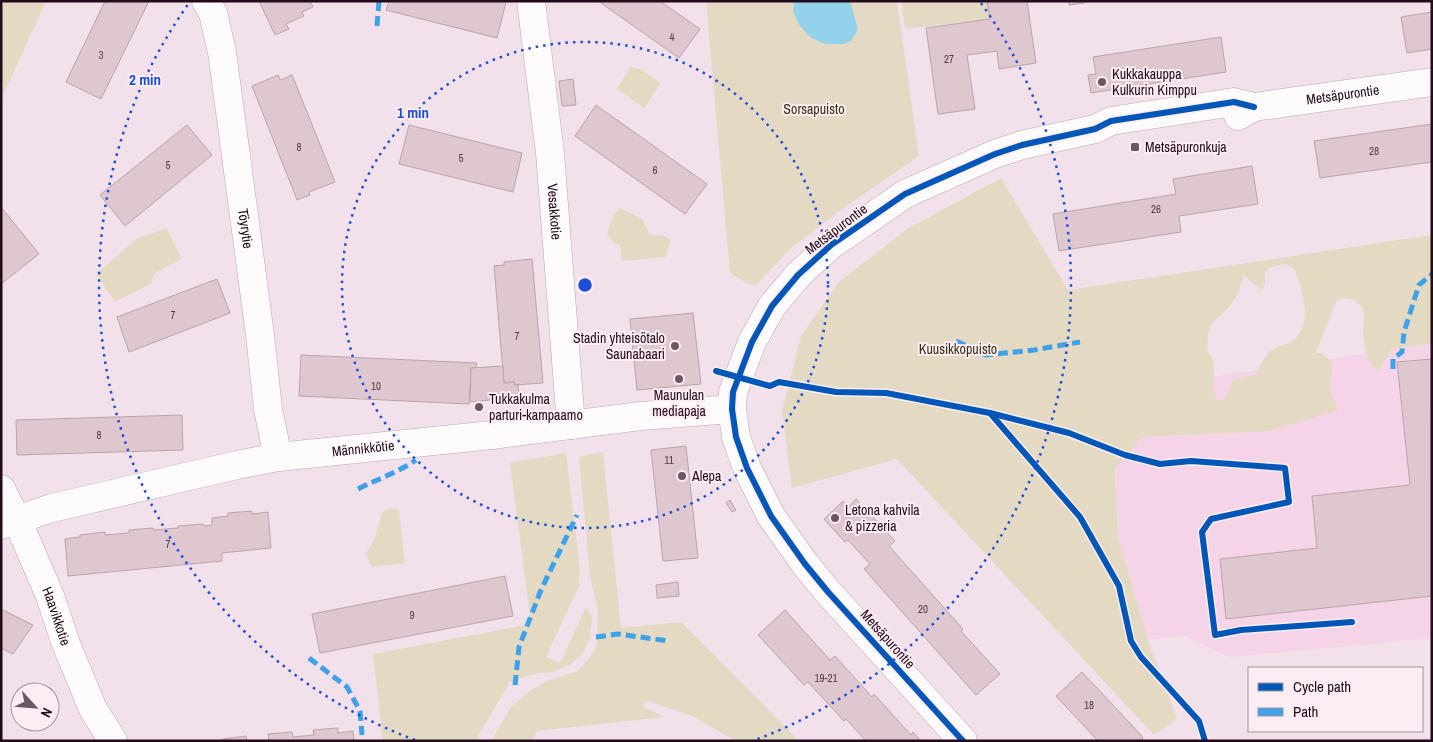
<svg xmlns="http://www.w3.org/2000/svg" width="1433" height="742" font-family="'Archivo Narrow',sans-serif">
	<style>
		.built { fill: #f6d4e7 }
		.green { fill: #e4dac4; fill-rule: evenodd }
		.water { fill: #94d2ec }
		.building { fill: #dfc7cf; stroke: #baa4ac }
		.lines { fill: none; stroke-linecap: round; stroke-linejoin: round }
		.minor-casing { stroke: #bca8b4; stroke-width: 29 }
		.minor { stroke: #fdfafc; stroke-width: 28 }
		.quiet { stroke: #3ea1ea; stroke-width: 5; stroke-dasharray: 10 5; stroke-linecap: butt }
		.cycleway-casing { stroke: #fcedf5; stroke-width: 9 }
		.cycleway { stroke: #0057b8; stroke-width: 6 }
		.ring { fill: none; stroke: #1d4ed8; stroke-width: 2.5; stroke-dasharray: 2.5 5 }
		.poi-dot { fill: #6c5663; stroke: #fcedf5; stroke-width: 2 }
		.labels { text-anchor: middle; stroke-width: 4; stroke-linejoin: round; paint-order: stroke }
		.number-label { font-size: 11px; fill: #543b49 }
		.poi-label { font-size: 14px; fill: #240b1b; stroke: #fcedf5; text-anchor: start }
		.street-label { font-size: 14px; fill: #240b1b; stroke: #fcedf5 }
		.park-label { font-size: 14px; fill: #383411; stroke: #fcedf5 }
		.centre { fill: #1d4ed8; stroke: #fcedf5; stroke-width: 2.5 }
		.ring-label { font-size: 15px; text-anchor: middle; font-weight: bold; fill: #1d4ed8; stroke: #fcedf5; stroke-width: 4; stroke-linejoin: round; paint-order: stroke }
	</style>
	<rect width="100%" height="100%" fill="#f2e1ea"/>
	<path class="built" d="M1432 344V638L1229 657 1182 635 1148 640 1118 537 1114 411 1142 387Z"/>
	<g class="green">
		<path d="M1 1H46L1 100Z"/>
		<path d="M706 1H897L919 156 845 207 792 247 756 286 747 283 730 273Z"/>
		<path d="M901 1H987L990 19 905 29Z"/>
		<path d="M630 67 640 69 661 83 644 108 617 89Z"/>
		<path d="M1001 178 1068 290 1432 235V344L1392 349 1379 370C1367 365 1363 344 1363 331 1363 324 1366 314 1362 308 1356 298 1346 297 1337 300L1316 353H1322L1332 362C1331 385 1326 388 1339 410L1269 431 1142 437 1115 469 1118 537 1148 640 1177 719 1154 735 897 459 792 488 782 411 801 336 839 282 907 229ZM1284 264 1294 268C1302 287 1313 321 1296 338 1291 344 1282 344 1275 348 1266 352 1260 366 1255 375L1234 380 1224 399 1219 401 1213 393 1214 361 1207 350 1208 336 1212 323 1231 305 1239 291 1244 275 1262 291 1265 283V272L1271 267Z"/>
		<path d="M620 208 643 220 650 235H662L671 240 665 257 622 261 620 246 612 241 607 233 613 216Z"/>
		<path d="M167 228 181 259 154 274 151 284 115 302 96 274 138 238Z"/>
		<path d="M603 452 621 628 681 622 799 741H736L694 717 646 700 643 707 665 717 537 731 532 741H491L511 707 528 692 547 681 578 671 593 653 597 643 598 610 590 577 579 457Z"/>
		<path d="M566 453 580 569 579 586 546 657 560 663 586 607 592 617 590 638 581 656 569 665 554 672 539 673 509 682 507 687 475 741H383L373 654 531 624 510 463Z"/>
		<path d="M390 508 399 510 405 563 371 567 366 553 374 541 382 512Z"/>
	</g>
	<path class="water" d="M794 1H850L858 29 852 40 844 44H825L810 37 800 26 793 12Z"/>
	<g class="building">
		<path d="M105 1H149L101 99 66 82Z"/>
		<path d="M259 1H310L313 7 302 12 304 16 286 24 289 29 275 35Z"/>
		<path d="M389 1H502L506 2 497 38 386 10Z"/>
		<path d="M598 1H660L700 29 679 58Z"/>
		<path d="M987 1H1027L1036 63 999 69 997 51 967 55 975 109 938 114 926 28 990 19Z"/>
		<path d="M1069 1H1084V3L1069 5Z"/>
		<path d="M1432 12V49L1407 53 1401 17Z"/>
		<path d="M1221 37 1226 72 1091 93 1088 75 1096 74 1093 57Z"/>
		<path d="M278 75 280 80 292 75 335 182 309 192 310 195 297 200 252 86Z"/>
		<path d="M573 79 576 105 562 106 559 81Z"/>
		<path d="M596 105 707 184 685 214 575 136Z"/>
		<path d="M1432 124V162L1320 178 1314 141Z"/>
		<path d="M187 125 212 155 125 226 100 195Z"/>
		<path d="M409 125 522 153 513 192 399 164Z"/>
		<path d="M1252 166 1258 204 1179 216 1181 232 1059 251 1053 214 1176 194 1173 179Z"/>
		<path d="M1 207 39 254 1 284Z"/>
		<path d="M532 259 543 383 514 385V382L504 383 494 266 504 265V262Z"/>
		<path d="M217 279 230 313 129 352 117 317Z"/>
		<path d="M693 313 701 384 637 390 630 319Z"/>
		<path d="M301 355 477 363 476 368H471L469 404 299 396Z"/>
		<path d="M1431 359 1432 596 1226 619 1220 559 1317 548 1312 496 1410 485 1397 362Z"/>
		<path d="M503 366 504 383 514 382V385H518L519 397 470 402 471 368Z"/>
		<path d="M182 415 183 450 17 455 16 420Z"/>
		<path d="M686 446 698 558 663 561 651 450Z"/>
		<path d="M856 499 895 541 889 546 963 629 961 631 1000 674 976 695 864 569 870 564 848 540 845 542 824 519 843 501 848 507Z"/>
		<path d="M730 500 736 510 732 512 726 503Z"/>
		<path d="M252 511V514L268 512 271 548 222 553V561L68 576 65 539 80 537V535L105 532V535L129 533V530L153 528 154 530 178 528V526L203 524V526L212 525V518L228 516V513Z"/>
		<path d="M505 576 513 616 320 653 312 614Z"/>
		<path d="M678 582 679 596 657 598 656 585Z"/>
		<path d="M1 609 33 625 13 654 1 648Z"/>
		<path d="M785 610 830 660 835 656 872 697 874 694 911 735 913 732 921 741H866L846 719 844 721 808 682 804 685 758 635Z"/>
		<path d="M1082 672 1142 736 1143 741H1098L1056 696Z"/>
		<path d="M338 728V733L353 731 354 741H259L269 740 268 734 292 732 293 737 314 735 313 730Z"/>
		<path d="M246 736 247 741H223V739Z"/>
	</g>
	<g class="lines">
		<g class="minor-casing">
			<g id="minor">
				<path id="s1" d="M206 1 213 13 222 52 260 335 268 409 278 457"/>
				<path id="s2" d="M531 1 550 153 571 425"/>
				<path id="s3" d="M1238 116 1254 107 1432 82"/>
				<path id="s4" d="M1 489 22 531 50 596 66 644 93 709 113 741"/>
				<path id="s5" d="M1 525 52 508 237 465 278 457 492 435 641 416 732 409"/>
				<path d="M963 741 828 592 805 564 771 516 747 468 736 437 732 409 733 392 752 342 772 306 798 275 831 245 905 194 995 154 1022 145 1095 129 1111 121 1234 102 1254 107"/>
			</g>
		</g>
		<use href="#minor" class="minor"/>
		<g class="quiet">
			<path d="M377 26 379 1"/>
			<path d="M956 341 986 355 1034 350 1080 342"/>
			<path d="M1393 369V359L1402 352 1404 332 1419 285 1432 274"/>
			<path d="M358 489C378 479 398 472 416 460"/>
			<path d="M596 637 618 634 669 641"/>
			<path d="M309 658 347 687 360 711 362 735"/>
			<path d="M515 685 519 647 541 590 577 515"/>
		</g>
		<g class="cycleway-casing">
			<g id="cycleway">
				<path d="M716 371 770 386 779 382 836 392 886 393 990 413 1069 433 1125 455 1160 464 1191 461 1285 468 1289 502 1211 519 1202 532 1215 635 1241 630 1352 622"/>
				<path d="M990 413 1080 517 1119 586 1131 641 1141 657 1199 721 1205 741"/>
				<path d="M963 741 828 592 805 564 771 516 747 468 736 437 732 409 733 392 752 342 772 306 798 275 831 245 905 194 995 154 1022 145 1095 129 1111 121 1234 102 1254 107"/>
			</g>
		</g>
		<use href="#cycleway" class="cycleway"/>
	</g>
	<g class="ring">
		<circle cx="585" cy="285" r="243"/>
		<path d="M415 740A486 486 0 0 1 189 3M981 3A486 486 0 0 1 755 740"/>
	</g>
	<g class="poi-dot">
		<circle cx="1102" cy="82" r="5"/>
		<rect x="1130" y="142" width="10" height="10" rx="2.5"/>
		<circle cx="675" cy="346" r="5"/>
		<circle cx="679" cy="379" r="5"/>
		<circle cx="479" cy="407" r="5"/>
		<circle cx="682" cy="476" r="5"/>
		<circle cx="835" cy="518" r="5"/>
	</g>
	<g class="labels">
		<g class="number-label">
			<text x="672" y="41">4</text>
			<text x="101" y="59">3</text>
			<text x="949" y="63">27</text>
			<text x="299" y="151">8</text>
			<text x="1374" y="155">28</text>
			<text x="461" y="162">5</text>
			<text x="168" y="169">5</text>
			<text x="655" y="174">6</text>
			<text x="1156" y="213">26</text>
			<text x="173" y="319">7</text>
			<text x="517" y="340">7</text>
			<text x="376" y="390">10</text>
			<text x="99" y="439">8</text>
			<text x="669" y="464">11</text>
			<text x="168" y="548">7</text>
			<text x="923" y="613">20</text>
			<text x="412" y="619">9</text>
			<text x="826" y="682">19-21</text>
			<text x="1089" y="709">18</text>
		</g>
		<g class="poi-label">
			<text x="1112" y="79">Kukkakauppa<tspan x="1112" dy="16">Kulkurin Kimppu</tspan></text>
			<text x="1145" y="152">Metsäpuronkuja</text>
			<text x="665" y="343" text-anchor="end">Stadin yhteisötalo<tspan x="665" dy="16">Saunabaari</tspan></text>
			<text x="679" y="400" text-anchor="middle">Maunulan<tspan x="679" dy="16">mediapaja</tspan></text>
			<text x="489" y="404">Tukkakulma<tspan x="489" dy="16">parturi-kampaamo</tspan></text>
			<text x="692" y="481">Alepa</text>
			<text x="845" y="515">Letona kahvila<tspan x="845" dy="16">&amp; pizzeria</tspan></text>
		</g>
		<g class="street-label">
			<text dy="5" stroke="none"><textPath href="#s3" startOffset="108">Metsäpurontie</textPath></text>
			<text dy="5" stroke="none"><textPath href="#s2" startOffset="212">Vesakkotie</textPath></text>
			<text dy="5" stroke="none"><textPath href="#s1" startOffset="232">Töyrytie</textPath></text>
			<text transform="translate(836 229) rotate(-37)" y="5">Metsäpurontie</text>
			<text dy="5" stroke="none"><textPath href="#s5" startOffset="371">Männikkötie</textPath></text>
			<text dy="5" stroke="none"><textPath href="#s4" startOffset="139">Haavikkotie</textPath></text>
			<text transform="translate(888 639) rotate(48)" y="5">Metsäpurontie</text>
		</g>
		<g class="park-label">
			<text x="814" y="114">Sorsapuisto</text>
			<text x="958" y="354">Kuusikkopuisto</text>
		</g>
	</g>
	<circle cx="585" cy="285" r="8" class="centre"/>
	<g class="ring-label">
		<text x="145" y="85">2 min</text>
		<text x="413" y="118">1 min</text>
	</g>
	<rect width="1433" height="742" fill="none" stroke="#240b1b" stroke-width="5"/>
	<rect x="1248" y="667" width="175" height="65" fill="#fcedf5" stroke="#a6939e"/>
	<rect x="1258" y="683" width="25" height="8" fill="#0057b8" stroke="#a6939e"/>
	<text x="1293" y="692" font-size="15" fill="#240b1b">Cycle path</text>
	<rect x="1258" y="708" width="25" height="8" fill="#3ea1ea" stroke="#a6939e"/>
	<text x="1293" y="717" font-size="15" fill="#240b1b">Path</text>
	<g transform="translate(35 707) rotate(116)"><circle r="24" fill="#fcedf5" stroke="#a6939e"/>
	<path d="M0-4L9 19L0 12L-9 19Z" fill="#6c5663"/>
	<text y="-8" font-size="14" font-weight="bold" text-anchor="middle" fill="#240b1b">N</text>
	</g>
</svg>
